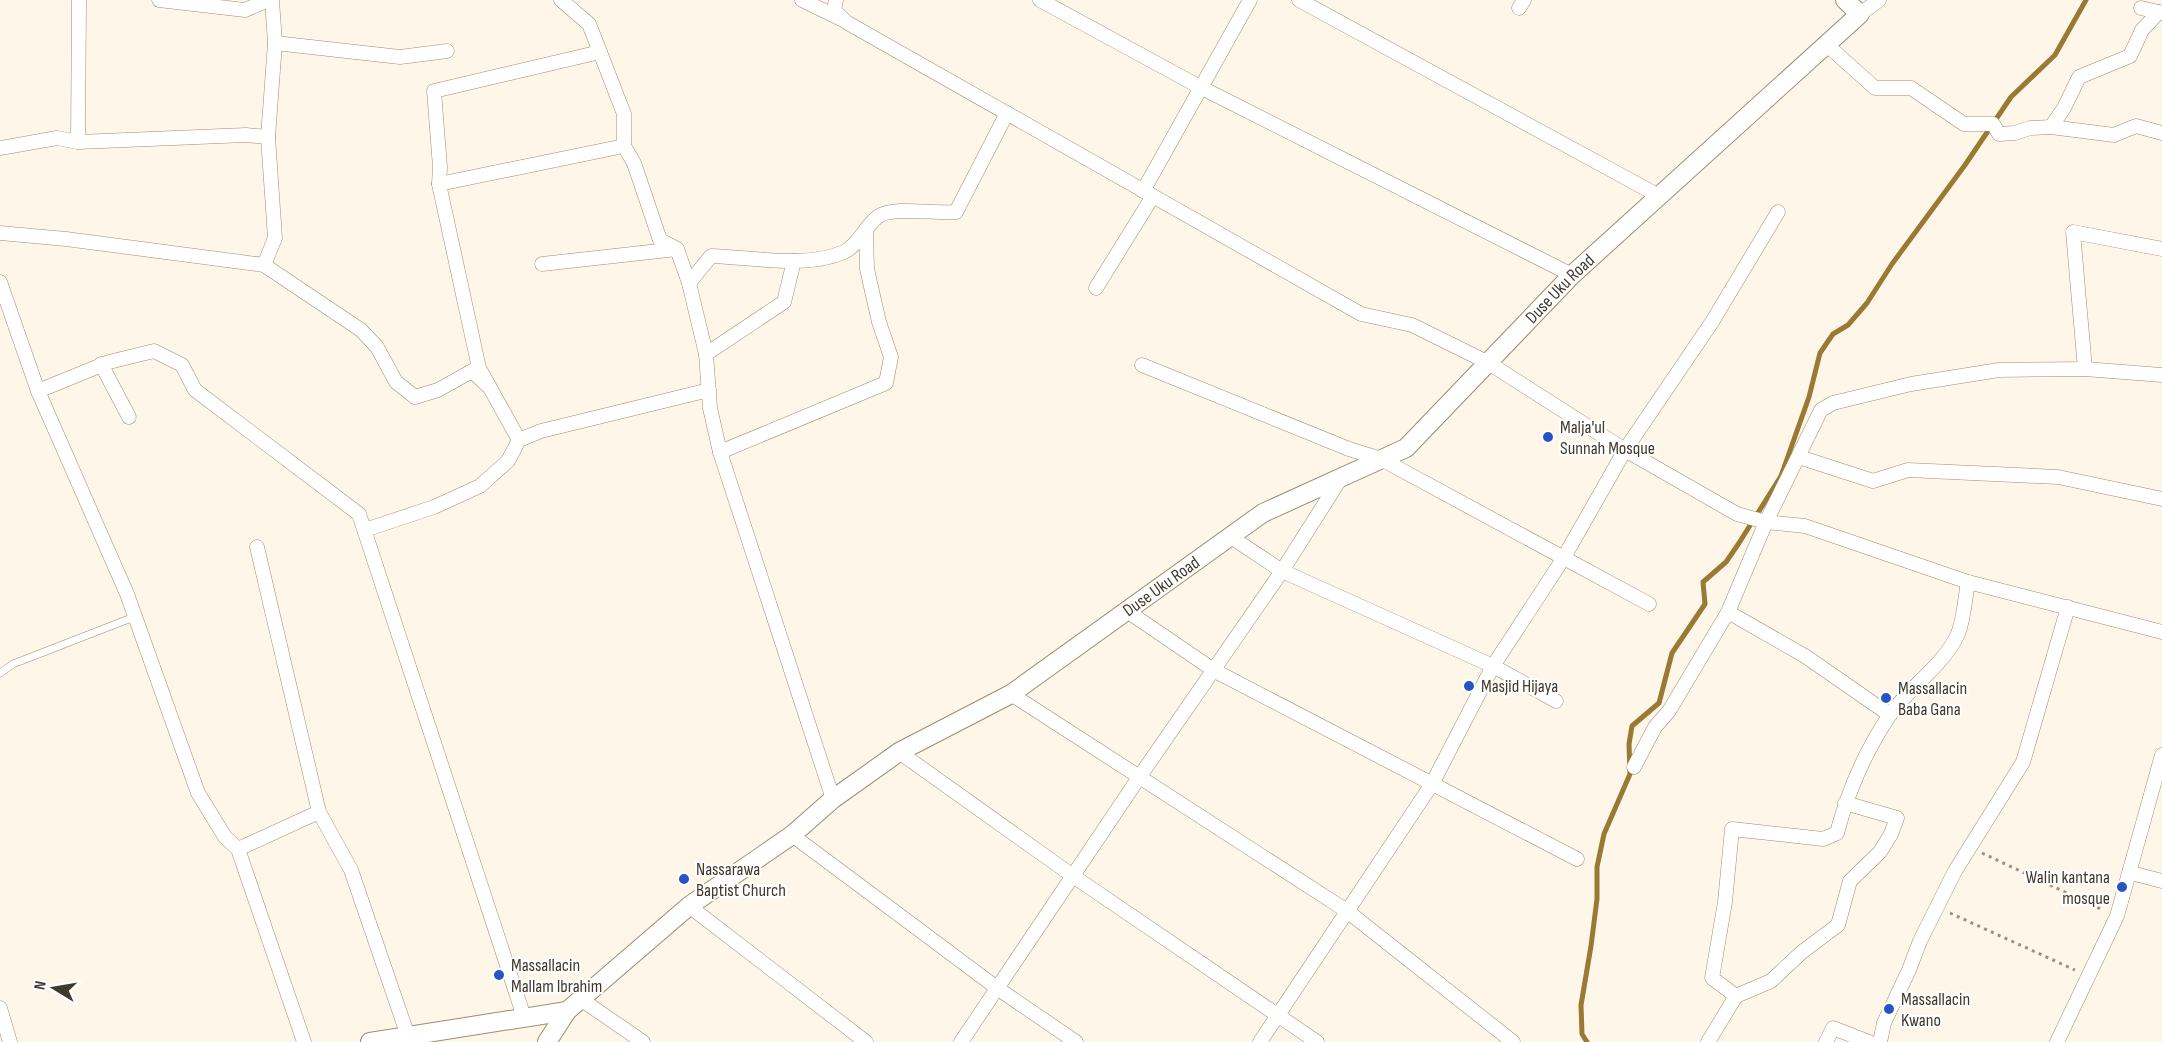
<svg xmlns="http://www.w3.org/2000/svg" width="2162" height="1042" font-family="'Sofia Sans Condensed',sans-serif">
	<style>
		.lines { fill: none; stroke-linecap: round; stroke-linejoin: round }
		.stream { stroke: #9a7932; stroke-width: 5 }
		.lane-casing { stroke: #9e8d6e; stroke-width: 8 }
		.street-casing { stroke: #9e8d6e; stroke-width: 15 }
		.secondary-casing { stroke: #9e8d6e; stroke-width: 20 }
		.path { stroke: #999284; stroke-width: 3; stroke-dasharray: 3 4.5; stroke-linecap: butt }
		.lane { stroke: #fff; stroke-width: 7 }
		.street { stroke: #fff; stroke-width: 14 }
		.secondary { stroke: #fff; stroke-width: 18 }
		.poi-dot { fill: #2655c3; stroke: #fff; stroke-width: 2 }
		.labels { text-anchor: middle; stroke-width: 4.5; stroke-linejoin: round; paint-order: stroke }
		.street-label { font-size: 18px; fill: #413a2c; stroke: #fff }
		.poi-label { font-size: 18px; fill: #413a2c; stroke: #fff; text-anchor: start }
	</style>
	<rect width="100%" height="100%" fill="#fef7e9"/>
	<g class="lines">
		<path class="stream" d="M1587 1042 1582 1034 1581 1005 1591 946 1597 899V867L1604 834 1630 774 1629 744 1632 726 1659 703 1672 653 1705 604 1703 582 1726 562 1739 543 1781 476 1809 397 1820 353 1833 334 1848 325 1867 303 1892 264 1965 165 2011 97 2055 55 2086 0"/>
		<g class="lane-casing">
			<path id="lane" d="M0 673 13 664 134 617"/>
		</g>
		<g class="street-casing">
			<g id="street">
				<path d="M159 0 245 10 268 0"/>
				<path d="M561 0 589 24 600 52 624 114V146L634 163 660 240 677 249 689 283 706 354 710 408 720 452 833 799"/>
				<path d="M802 0 841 19"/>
				<path d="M836 0 834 10 846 22 1361 314 1412 325 1487 362 1625 450 1737 514 1766 522 1805 526 1968 582 2162 632"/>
				<path d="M1040 0 1200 87 1572 275"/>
				<path d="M1299 0 1661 197"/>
				<path d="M1519 8 1524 0"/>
				<path d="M2141 8 2162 13"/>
				<path d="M1860 14 1879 0"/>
				<path d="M275 43 400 57 447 51"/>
				<path d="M1827 45 1875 88H1911L1964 124H1993L1999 134 2015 133 2030 128 2051 127 2114 135 2136 126 2162 133"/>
				<path d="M2051 127 2064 108 2079 77 2130 56 2142 30 2159 12"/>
				<path d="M268 137 275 43 272 0"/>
				<path d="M78 142 79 0"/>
				<path d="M0 148 57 138 78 142 246 135 268 137 275 238 264 265"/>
				<path d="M439 184 624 146"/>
				<path d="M1143 191 1250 0"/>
				<path d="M0 233 66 239 264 265 361 330 377 347 396 382 415 397 438 390 472 371 490 388"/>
				<path d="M542 264 677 249"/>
				<path d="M0 282 38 391 127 594 198 793 225 837 238 849 304 1042"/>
				<path d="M689 283 711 256C751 257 806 269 844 252 859 245 866 224 879 216 894 206 935 214 956 212L1007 113"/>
				<path d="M1096 288 1153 196"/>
				<path d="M706 354 784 302 794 261"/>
				<path d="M101 364 129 417"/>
				<path d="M1142 365 1349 449 1381 459 1649 604"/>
				<path d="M2085 369 2073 232 2162 249"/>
				<path d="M38 391 109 362 154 351 182 365 195 390 359 514 524 1017"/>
				<path d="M519 440 479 368 439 184 440 167 434 91 600 52"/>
				<path d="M720 452 886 383 891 357 879 322 867 269 866 232"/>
				<path d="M1799 457 1873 481 1908 470 2058 477 2162 499"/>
				<path d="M365 530 434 507 480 486 508 461 519 440 541 431 709 390"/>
				<path d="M1231 537 1282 571 1493 666 1556 701"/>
				<path d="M257 547 319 812 351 870 408 1036 415 1041"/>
				<path d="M1127 611 1215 671 1577 859"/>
				<path d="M1011 694 1347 911 1513 1042"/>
				<path d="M1890 715 1805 656 1728 612 1766 522 1821 410 1833 403 1911 384 1999 370 2085 369 2162 375"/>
				<path d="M899 752 1073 876 1317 1042"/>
				<path d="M1634 767 1655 727 1669 711 1728 612"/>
				<path d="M1845 803 1897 818 1891 834 1880 852 1850 881 1838 925 1802 952 1771 981 1736 996 1712 978 1725 902 1732 829 1823 839 1837 833C1848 791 1865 752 1889 716 1909 687 1941 668 1957 636 1964 621 1965 598 1968 582"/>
				<path d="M792 835 997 988 1076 1042"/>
				<path d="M238 849 319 812"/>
				<path d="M2131 873 2162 881"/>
				<path d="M689 906 866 1042"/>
				<path d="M582 1000 643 1042"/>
				<path d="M0 1008 10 1042"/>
				<path d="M961 1042 1140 776 1282 571 1339 481"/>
				<path d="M1260 1042 1432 784 1493 666 1563 559 1625 450 1712 322 1778 212"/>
				<path d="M1708 1042 1736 996"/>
				<path d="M1826 1042 1833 1028 1869 1042"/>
				<path d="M1880 1042 1884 1023 1909 970 1920 941 1955 871 2023 762 2068 607"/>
				<path d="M2057 1042 2117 916 2162 755"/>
			</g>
		</g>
		<g class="secondary-casing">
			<g id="secondary">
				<path id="s1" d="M370 1042 567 1011 689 906 792 835 833 799 899 752 1011 694 1263 513 1406 448 1572 275 1860 14 1845 0"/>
				<path d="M547 1042 567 1011"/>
			</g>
		</g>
		<g class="path">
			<path d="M1982 853 2103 910"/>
			<path d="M1950 913 2075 970"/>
		</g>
		<use href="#lane" class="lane"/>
		<use href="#street" class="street"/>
		<use href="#secondary" class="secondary"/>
	</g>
	<g class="poi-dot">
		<circle cx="1548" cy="437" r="6"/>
		<circle cx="1469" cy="686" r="6"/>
		<circle cx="1886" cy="698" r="6"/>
		<circle cx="684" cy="879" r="6"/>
		<circle cx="2122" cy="887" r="6"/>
		<circle cx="499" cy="975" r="6"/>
		<circle cx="1889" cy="1009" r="6"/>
	</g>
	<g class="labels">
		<g class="street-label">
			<text dy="6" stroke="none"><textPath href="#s1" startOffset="1436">Duse Uku Road</textPath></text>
			<text dy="6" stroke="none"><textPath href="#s1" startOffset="932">Duse Uku Road</textPath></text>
		</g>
		<g class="poi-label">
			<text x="1560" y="433">Malja'ul<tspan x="1560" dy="21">Sunnah Mosque</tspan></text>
			<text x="1481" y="692">Masjid Hijaya</text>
			<text x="1898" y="694">Massallacin<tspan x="1898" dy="21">Baba Gana</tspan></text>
			<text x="696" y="875">Nassarawa<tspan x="696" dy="21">Baptist Church</tspan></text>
			<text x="2110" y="883" text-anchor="end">Walin kantana<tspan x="2110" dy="21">mosque</tspan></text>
			<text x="511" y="971">Massallacin<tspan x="511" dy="21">Mallam Ibrahim</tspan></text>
			<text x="1901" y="1005">Massallacin<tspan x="1901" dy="21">Kwano</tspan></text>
		</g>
	</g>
	<g transform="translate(54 988) rotate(281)" stroke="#ffffff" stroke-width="4.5" paint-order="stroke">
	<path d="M0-4.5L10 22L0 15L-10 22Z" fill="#413a2c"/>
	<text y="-9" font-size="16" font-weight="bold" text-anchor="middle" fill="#413a2c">N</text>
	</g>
</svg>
